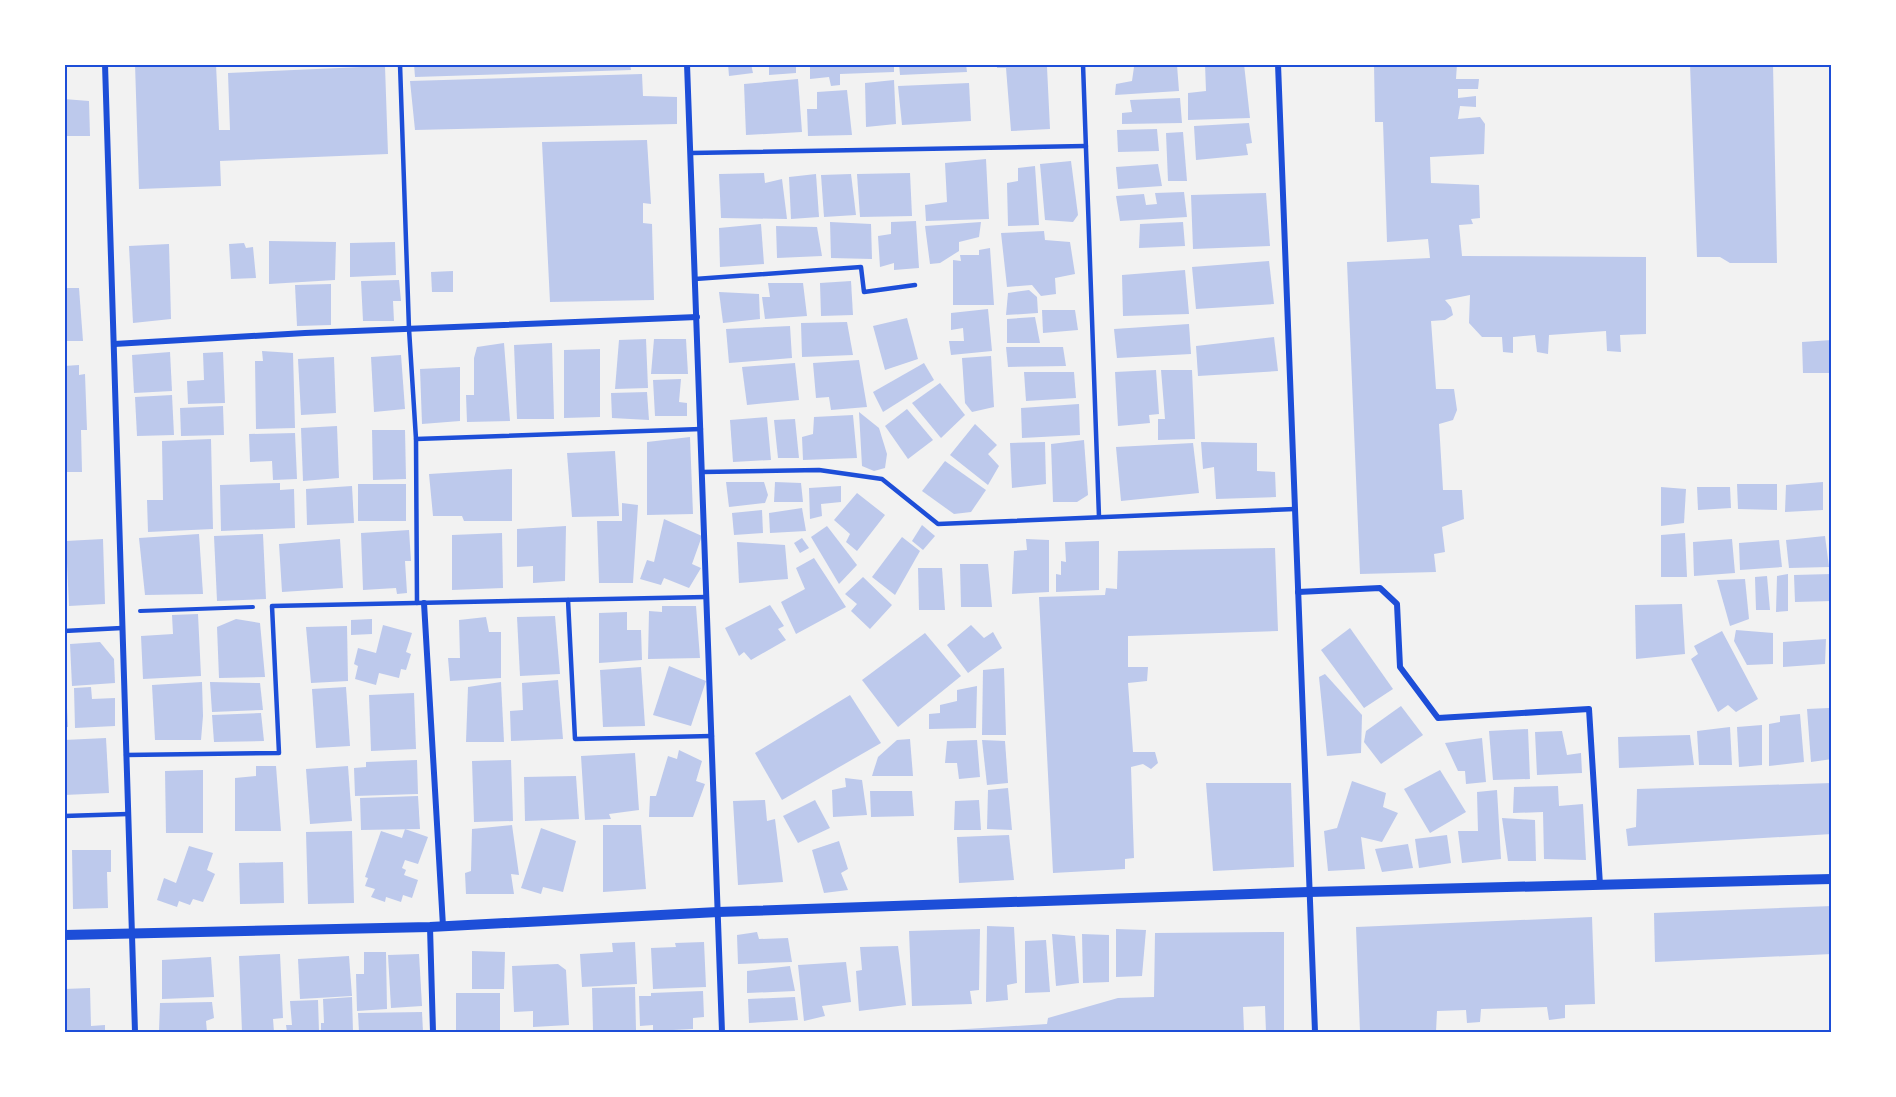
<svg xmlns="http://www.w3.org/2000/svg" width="1896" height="1097" font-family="Bitter,serif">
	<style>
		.building { fill: #bdc9ec }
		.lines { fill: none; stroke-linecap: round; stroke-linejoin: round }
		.path { stroke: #1d4ed8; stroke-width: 4 }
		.service { stroke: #1d4ed8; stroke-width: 4.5 }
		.minor { stroke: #1d4ed8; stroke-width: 6 }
		.tertiary { stroke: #1d4ed8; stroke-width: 10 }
		.neatline { fill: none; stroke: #1d4ed8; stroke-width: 2 }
	</style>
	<rect width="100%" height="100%" fill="#f2f2f2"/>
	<g class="building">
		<path d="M135 64H216L219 130H230L228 73 385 66 388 154 220 161 221 186 139 189Z"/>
		<path d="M414 64H630L631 70 415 77Z"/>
		<path d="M728 64H751L753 73 729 76Z"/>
		<path d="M769 64H796V73L769 75Z"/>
		<path d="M810 64H894V72L840 74V85L831 86 829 77 810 79Z"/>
		<path d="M899 64H966L967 72 900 75Z"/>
		<path d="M997 64H1054L1047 67 1050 129 1011 131 1006 68H997Z"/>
		<path d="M1205 64H1244L1250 118 1188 120V93L1206 91Z"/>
		<path d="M1374 64H1457L1456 79H1479L1478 89H1458V98L1476 96V107L1460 106 1458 119 1480 117 1485 124 1484 154 1430 157 1431 183 1479 185 1480 218 1471 219 1473 224 1459 225 1462 256 1646 257V334L1620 335 1621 352 1607 351 1606 331 1549 335 1548 354 1537 352 1535 335 1513 337V353L1503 352 1502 337H1482L1469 323 1470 295 1445 300 1451 307 1453 315 1445 320 1431 321 1436 389H1454L1457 410 1453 420 1439 424 1443 490H1462L1464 519 1442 527 1445 552 1434 554 1436 572 1360 574 1347 262 1430 258 1428 239 1387 242 1383 122H1375Z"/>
		<path d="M1690 64H1773L1777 263H1730L1720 257H1697Z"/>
		<path d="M1177 65 1179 91 1115 95 1116 84 1132 81 1134 67Z"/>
		<path d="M642 74 643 96 677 97V124L415 130 410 81Z"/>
		<path d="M798 79 802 132 746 135 744 84Z"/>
		<path d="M894 80 896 124 866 127 865 83Z"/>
		<path d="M969 83 971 121 902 125 898 86Z"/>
		<path d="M847 90 852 135 808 136 807 109H817V92Z"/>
		<path d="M1180 98 1182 123 1122 124V113L1132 112 1130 100Z"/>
		<path d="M64 99 89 101 90 136H64Z"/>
		<path d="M1249 123 1252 143 1246 144 1248 155 1196 160 1194 126Z"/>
		<path d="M1157 129 1159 151 1118 152 1117 130Z"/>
		<path d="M1183 132 1187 181H1168L1166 133Z"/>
		<path d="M647 140 651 204 643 203V223L652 224 654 300 550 302 542 142Z"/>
		<path d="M986 159 989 219 926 221 925 205 947 202 945 163Z"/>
		<path d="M1071 161 1078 215 1073 222 1045 220 1040 164Z"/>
		<path d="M1158 164 1162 186 1118 189 1116 167Z"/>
		<path d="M1035 166 1039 225 1008 226 1007 183 1018 181V168Z"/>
		<path d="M764 173 765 183 782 179 787 219 721 218 719 174Z"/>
		<path d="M910 173 912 216 860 217 857 174Z"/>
		<path d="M816 174 819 217 791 219 789 177Z"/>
		<path d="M851 174 856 215 824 217 821 175Z"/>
		<path d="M1184 192 1187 217 1120 221 1116 196 1144 194 1146 205 1157 204 1155 193Z"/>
		<path d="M1266 193 1270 246 1193 249 1191 195Z"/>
		<path d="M916 221 919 268 894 270V263L880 267 878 236 891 234V222Z"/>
		<path d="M830 222 871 224 872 259 831 258Z"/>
		<path d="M981 222 979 237 959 242V251L940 263 930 264 925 226Z"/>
		<path d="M1183 222 1185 246 1139 248 1140 224Z"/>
		<path d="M761 224 764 264 720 267 719 228Z"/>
		<path d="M776 226 817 227 822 256 777 258Z"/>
		<path d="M1044 231 1045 240 1070 242 1075 274 1055 278 1056 294 1041 296 1032 285 1007 287 1001 233Z"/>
		<path d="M269 241 336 242 335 280 269 284Z"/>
		<path d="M395 242 396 275 350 277V243Z"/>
		<path d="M244 243 246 248 253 247 256 278 231 279 229 244Z"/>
		<path d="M169 244 171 319 133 323 129 246Z"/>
		<path d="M990 248 994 305H953V260L961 261 960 255H979V250Z"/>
		<path d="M1269 261 1274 304 1196 309 1192 267Z"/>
		<path d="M1185 270 1189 314 1123 316 1122 275Z"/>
		<path d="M453 271V292H432L431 272Z"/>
		<path d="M399 280 401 301H393L394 321H363L361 281Z"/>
		<path d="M851 281 853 315 821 316 820 283Z"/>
		<path d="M768 283H803L807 316 765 319 762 297H770Z"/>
		<path d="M331 284V325L297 326 295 285Z"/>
		<path d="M64 288H79L83 341H64Z"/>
		<path d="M1029 290 1037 297 1038 313 1006 315 1008 293Z"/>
		<path d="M719 292 759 294 760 319 723 323Z"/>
		<path d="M988 309 992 351 951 355 949 341H964L963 328 951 330V313Z"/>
		<path d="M1042 310H1075L1078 330 1043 333Z"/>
		<path d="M1035 317 1040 343H1007V319Z"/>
		<path d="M907 318 918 359 885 370 873 326Z"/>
		<path d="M847 322 853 355 802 357 801 323Z"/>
		<path d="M1189 324 1191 354 1117 358 1114 329Z"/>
		<path d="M790 326 792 358 729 363 726 329Z"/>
		<path d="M1274 337 1278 371 1198 376 1196 346Z"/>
		<path d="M646 339 648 388 615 389 619 340Z"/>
		<path d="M654 339H686L688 374H651Z"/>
		<path d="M1832 340V373H1803L1802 342Z"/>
		<path d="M504 343 510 421 467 422 466 395H474V358L477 347Z"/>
		<path d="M552 343 554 419H517L514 345Z"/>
		<path d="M1006 347H1063L1066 366 1008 367Z"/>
		<path d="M600 349V417L564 418V350Z"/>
		<path d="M262 351 293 353 295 428 256 429 255 361H263Z"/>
		<path d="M170 352 172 391 134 393 132 355Z"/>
		<path d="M223 352 225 403 188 404 187 381 204 380 203 353Z"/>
		<path d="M401 355 405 409 374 412 371 357Z"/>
		<path d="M991 356 994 407 972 412 965 403 962 358Z"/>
		<path d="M334 357 336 413 301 415 298 359Z"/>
		<path d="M859 360 867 407 831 410 829 397 816 398 813 363Z"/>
		<path d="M795 363 799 400 747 405 742 367Z"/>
		<path d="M924 363 934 380 883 412 873 392Z"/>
		<path d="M79 365V375L85 374 87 430H81L82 472H64V366Z"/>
		<path d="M460 367V421L422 424 420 369Z"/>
		<path d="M1156 370 1159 414 1149 415 1150 423 1118 426 1115 372Z"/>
		<path d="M1161 370H1192L1195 439 1158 440V419H1165Z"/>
		<path d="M1024 372H1074L1076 398 1026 401Z"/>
		<path d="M681 379 679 402 687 403V416H655L653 380Z"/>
		<path d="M940 383 965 415 941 438 912 403Z"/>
		<path d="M647 392 649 420 612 418 611 393Z"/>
		<path d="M172 395 174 435 137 436 135 397Z"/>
		<path d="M1079 404 1080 435 1022 438 1021 408Z"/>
		<path d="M223 406 224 435 181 436 180 408Z"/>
		<path d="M907 409 933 440 908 459 885 426Z"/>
		<path d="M859 412 879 428 887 454 885 468 874 471 862 466Z"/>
		<path d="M853 415 857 458 803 460 802 437 813 434 814 417Z"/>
		<path d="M767 417 771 460 733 462 730 420Z"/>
		<path d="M795 419 799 458H778L774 420Z"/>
		<path d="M975 424 997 445 988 454 999 466 988 485 950 455Z"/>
		<path d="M337 426 339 478 303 481 301 428Z"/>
		<path d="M372 430H405L406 479 373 480Z"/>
		<path d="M295 433 297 479 273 480 272 461 250 462 249 434Z"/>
		<path d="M690 437 693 514 647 515V442Z"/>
		<path d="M211 439 213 529 148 532 147 500H163L162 441Z"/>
		<path d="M1084 440 1088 495 1077 502H1053L1051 444Z"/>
		<path d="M1045 442 1046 484 1012 488 1010 443Z"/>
		<path d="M1201 442 1257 443V471L1275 472 1276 497 1216 499 1214 467 1203 469Z"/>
		<path d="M1193 443 1199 493 1121 501 1116 447Z"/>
		<path d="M615 451 619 516 572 517 567 453Z"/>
		<path d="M945 461 986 490 971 512 954 514 922 491Z"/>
		<path d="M512 469V521H464L462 516H433L429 474Z"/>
		<path d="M726 482H764L768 495 765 503 729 507Z"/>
		<path d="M775 482 801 483 803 502H774Z"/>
		<path d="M1823 482V510L1785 512 1786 485Z"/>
		<path d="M280 483V490L294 489 295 528 221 531 220 485Z"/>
		<rect x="358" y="484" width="48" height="37"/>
		<path d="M1737 484H1777V510L1738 509Z"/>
		<path d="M352 486 354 523 307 525 306 489Z"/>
		<path d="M841 486V502L821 504 822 516 810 519 809 488Z"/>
		<path d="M1661 487 1686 489 1684 523 1661 526Z"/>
		<path d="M1697 487H1730L1731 508 1698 510Z"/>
		<path d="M857 493 885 515 857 551 846 542 850 534 834 520Z"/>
		<path d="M622 503 638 505 633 583H599L597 521H622Z"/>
		<path d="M802 508 806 531 770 533 769 513Z"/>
		<path d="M762 510 763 533 734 535 732 513Z"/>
		<path d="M664 519 702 536 692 564 701 568 689 588 664 578 661 585 640 579 647 560 654 562Z"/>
		<path d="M922 525 935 536 923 550 912 541Z"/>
		<path d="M566 526 565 581 533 583V566L517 567V529Z"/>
		<path d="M827 526 857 565 839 584 811 537Z"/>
		<path d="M409 530 411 561H405L407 593 397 594 396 588 363 590 361 533Z"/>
		<path d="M502 533 503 588 452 590V535Z"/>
		<path d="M1685 533 1687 577H1661V535Z"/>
		<path d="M199 534 203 594 145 595 139 538Z"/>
		<path d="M263 534 266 599 217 601 214 536Z"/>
		<path d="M1825 536 1829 567 1789 568 1786 540Z"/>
		<path d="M902 537 920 551 895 595 872 577Z"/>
		<path d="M802 538 809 548 800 553 794 543Z"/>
		<path d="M103 539 105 604 69 606 66 541Z"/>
		<path d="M340 539 343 588 282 592 279 544Z"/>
		<path d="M1026 539 1049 540V592L1012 594 1014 551 1027 550Z"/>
		<path d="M1732 539 1735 573 1694 576 1693 542Z"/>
		<path d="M1779 540 1782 567 1740 570 1739 543Z"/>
		<path d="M1099 541V590L1056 592V574L1061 575V561L1066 562 1065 542Z"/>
		<path d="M737 542 785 545 788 579 739 583Z"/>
		<path d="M1275 548 1278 631 1128 636V667H1148L1147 681 1128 683 1133 752H1155L1158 763 1151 769 1143 764 1131 767 1134 858 1125 859V869L1053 873 1039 597 1105 595 1106 588 1117 589 1118 551Z"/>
		<path d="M814 558 846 607 796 634 781 602 805 589 796 568Z"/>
		<path d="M960 564H988L992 607H961Z"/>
		<path d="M918 568H942L945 610H919Z"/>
		<path d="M1788 574V611L1776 612 1777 576Z"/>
		<path d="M1831 574 1832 601 1795 602 1794 575Z"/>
		<path d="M1767 576 1770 610H1756L1755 577Z"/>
		<path d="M863 577 892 605 870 629 851 611 857 604 845 594Z"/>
		<path d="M1745 579 1749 619 1730 626 1717 580Z"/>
		<path d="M1682 604 1685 654 1636 659 1635 605Z"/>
		<path d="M770 605 784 626 778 629 786 640 751 660 744 652 739 656 725 628Z"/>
		<path d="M662 606H696L700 658 648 659 649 611 662 612Z"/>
		<path d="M627 612V630H641L642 660 599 663V613Z"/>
		<path d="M198 614 201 676 143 679 141 636 173 634 172 615Z"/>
		<path d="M555 616 560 674 520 676 517 617Z"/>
		<path d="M486 617 489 632H501V678L450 681 448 658H460L459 620Z"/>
		<path d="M236 619 260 623 265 677 219 678 217 627Z"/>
		<path d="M372 619V634L351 635V620Z"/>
		<path d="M383 625 412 633 406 652 411 654 406 670 401 669 399 678 379 673 376 685 355 679 358 666 354 664 358 648 376 653Z"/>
		<path d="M971 625 984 638 993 632 1002 648 968 673 947 645Z"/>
		<path d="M347 626 348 681 311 683 306 627Z"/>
		<path d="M1350 628 1393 689 1364 708 1321 650Z"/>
		<path d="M1736 630 1773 633V664L1747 665 1734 641Z"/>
		<path d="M1722 631 1758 699 1736 712 1728 705 1718 712 1691 659 1698 654 1694 646Z"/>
		<path d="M925 633 961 676 898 727 862 680Z"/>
		<path d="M1826 639 1825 664 1783 667V642Z"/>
		<path d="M100 642 114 659 115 683 72 686 70 644Z"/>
		<path d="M669 666 706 681 691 726 653 715Z"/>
		<path d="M641 667 645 726 603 727 600 670Z"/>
		<path d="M1004 668 1006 735H982L983 670Z"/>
		<path d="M1325 674 1362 715 1361 753 1327 756 1319 677Z"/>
		<path d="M558 680 563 739 511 741 510 711 523 710 522 683Z"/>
		<path d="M202 682 203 716 201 740H155L152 685Z"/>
		<path d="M210 682 260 683 263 710 212 712Z"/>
		<path d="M501 682 504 742H466L468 687Z"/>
		<path d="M977 686 976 728 929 729V714L940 713V705L957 701V690Z"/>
		<path d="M91 687 92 699 115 698V726L75 728 74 688Z"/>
		<path d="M346 687 350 746 316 748 312 689Z"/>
		<path d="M64 689H66L68 727H64Z"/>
		<path d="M414 693 416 749 371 751 369 695Z"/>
		<path d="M850 695 881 743 782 800 755 753Z"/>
		<path d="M1401 706 1423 735 1381 764 1364 742 1366 731Z"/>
		<path d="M1829 708 1832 759 1811 762 1807 709Z"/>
		<path d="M261 713 264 741 214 742 212 715Z"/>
		<path d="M1800 714 1804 762 1769 766V724L1780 722V716Z"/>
		<path d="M1762 725V765L1739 767 1737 727Z"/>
		<path d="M1730 727 1732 765H1699L1697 731Z"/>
		<path d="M1528 729 1530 779 1493 780 1489 731Z"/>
		<path d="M1562 731 1567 755 1581 753 1582 773 1537 775 1535 732Z"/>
		<path d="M1690 735 1694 765 1619 768 1618 737Z"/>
		<path d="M106 738 109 793 64 795V740Z"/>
		<path d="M1482 738 1486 782 1466 784 1465 771H1458L1445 743Z"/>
		<path d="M910 739 913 776H872L878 757 897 740Z"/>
		<path d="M977 740 980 777 959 779 957 763H945L947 741Z"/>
		<path d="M982 740 1005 741 1008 783 987 785Z"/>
		<path d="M679 750 702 761 696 781 705 784 693 817H649L650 796H656L668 756 677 759Z"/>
		<path d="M635 753 639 810 609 814 611 819 585 820 581 756Z"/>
		<path d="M417 760 418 794 355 796 354 768 366 767V762Z"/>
		<path d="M511 760 513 821 474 822 472 761Z"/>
		<path d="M256 766H276L281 831H235V778L256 776Z"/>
		<path d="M348 766 352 821 310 824 306 769Z"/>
		<path d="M203 770V833H166L165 771Z"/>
		<path d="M1440 770 1466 812 1430 833 1404 789Z"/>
		<path d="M576 776 579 819 525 821 524 777Z"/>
		<path d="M845 778 862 780 867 815 833 817 832 790 846 787Z"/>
		<path d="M1352 781 1386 793 1383 807 1398 813 1382 842 1361 837 1365 869 1328 871 1324 831 1337 828Z"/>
		<path d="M1206 783H1291L1294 867 1213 871Z"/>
		<path d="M1832 783V834L1628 846 1626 829 1636 827 1637 789Z"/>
		<path d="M1558 786 1559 806 1583 804 1586 860 1544 859 1543 812 1513 813 1514 787Z"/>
		<path d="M1008 788 1012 830 987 829 988 790Z"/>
		<path d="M1497 790 1501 859 1462 863 1458 831H1478L1477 792Z"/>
		<path d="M870 791H912L914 816 871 817Z"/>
		<path d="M418 796 420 829 361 830 360 798Z"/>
		<path d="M765 800 767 821 775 819 783 882 738 885 733 801Z"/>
		<path d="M815 800 830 828 798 843 783 816Z"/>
		<path d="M979 800 981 830H954L955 801Z"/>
		<path d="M1502 818 1535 820 1536 861H1508Z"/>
		<path d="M512 825 519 875 511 874 514 894H466L465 873 471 871 472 829Z"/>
		<path d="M603 825H641L646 889 603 892Z"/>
		<path d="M541 828 576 841 563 892 543 887 541 894 521 888Z"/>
		<path d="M405 829 428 837 418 864 405 860 402 868 406 870 404 875 418 880 412 898 403 895 401 902 386 897 385 902 371 897 375 889 365 886 368 878 365 877 381 831 402 838Z"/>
		<path d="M352 831 354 903 308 904 306 832Z"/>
		<path d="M1009 835 1014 880 959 883 957 837Z"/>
		<path d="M1447 835 1451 863 1419 868 1415 839Z"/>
		<path d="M839 841 848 869 841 873 848 890 824 893 812 850Z"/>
		<path d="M1408 844 1413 868 1382 872 1375 849Z"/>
		<path d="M189 846 213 853 207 870 215 874 203 902 193 899 190 905 179 901 177 907 157 900 164 878 176 883Z"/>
		<path d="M72 850H111V872H107L108 908 73 909Z"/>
		<path d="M283 862 284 903 240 904 239 863Z"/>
		<path d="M1832 906V954L1655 962 1654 913Z"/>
		<path d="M1592 917 1595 1004 1565 1005V1018L1549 1020 1547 1007 1481 1009 1480 1022 1467 1023 1466 1010 1437 1011 1436 1032H1360L1356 927Z"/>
		<path d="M987 926 1014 927 1017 983 1007 985 1008 1000 986 1002Z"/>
		<path d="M980 929 979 990 970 991 972 1004 912 1006 909 931Z"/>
		<path d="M1116 929 1146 930 1142 976 1116 977Z"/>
		<path d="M757 932 759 939 788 938 792 962 738 964 737 935Z"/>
		<path d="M1284 932V1032H1266L1265 1006 1243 1007 1244 1032H935V1031L1047 1024 1048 1018 1118 998 1154 997 1155 933Z"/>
		<path d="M1052 934 1075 936 1079 983 1056 986Z"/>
		<path d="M1082 934 1109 935V982L1083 983Z"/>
		<path d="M1046 940 1050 992 1025 993V941Z"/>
		<path d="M635 942 637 984 582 987 580 954 613 952 612 943Z"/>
		<path d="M704 942 706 987 653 989 651 948 676 947 675 943Z"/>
		<path d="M898 946 906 1005 859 1011 856 971 862 970 860 947Z"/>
		<path d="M472 951 505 952 504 989H472Z"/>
		<path d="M364 952H386L387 1009 357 1011 356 974H364Z"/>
		<path d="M280 954 283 1018 273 1019 274 1032H242L239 956Z"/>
		<path d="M419 954 422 1006 391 1008 388 955Z"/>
		<path d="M349 956 352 996 300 999 298 959Z"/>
		<path d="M211 957 214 997 162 999V960Z"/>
		<path d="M846 962 851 1002 822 1006 825 1016 804 1021 798 965Z"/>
		<path d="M558 964 566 970 569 1025 533 1027V1011L514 1012 512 966Z"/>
		<path d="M790 966 795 991 747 993V971Z"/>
		<path d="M635 987 636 1030H593L592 988Z"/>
		<path d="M90 988 91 1026 105 1025V1032H64V989Z"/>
		<path d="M703 991 704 1017 693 1018V1029L653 1031V1025L640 1026 639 996H651V993Z"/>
		<rect x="456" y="993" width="44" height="39"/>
		<path d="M352 997 353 1032H321V1023H324L323 999Z"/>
		<path d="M795 997 798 1020 749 1023 748 999Z"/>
		<path d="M318 1000 319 1032H287L286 1025H292L290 1001Z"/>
		<path d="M212 1002 214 1018 206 1021 207 1032H159L160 1003Z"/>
		<path d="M422 1012 423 1032H359L358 1013Z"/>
	</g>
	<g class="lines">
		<path class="path" d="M140 611 253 607"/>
		<g class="service">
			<path d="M400 64 409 329 416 439 417 603"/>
			<path d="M1083 64 1099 517"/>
			<path d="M691 153 1086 146"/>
			<path d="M695 279 861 267 864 292 915 285"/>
			<path d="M416 439 701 429"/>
			<path d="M702 472 819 470 882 479 938 524 1295 509"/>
			<path d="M568 600 575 739 712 736"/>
			<path d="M64 631 122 628"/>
			<path d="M126 755 279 753 272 606 706 597"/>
			<path d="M64 816 128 814"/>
		</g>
		<g class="minor">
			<path d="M105 64 135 1032"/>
			<path d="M687 64 722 1032"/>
			<path d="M1278 64 1315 1032"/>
			<path d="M114 344 305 333 697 317"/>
			<path d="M1298 592 1380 588 1397 604 1400 667 1438 718 1589 709 1600 885"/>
			<path d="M424 603 443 926"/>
			<path d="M430 927 433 1032"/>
		</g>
		<path class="tertiary" d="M64 935 430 927 718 912 1309 892 1832 879"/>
	</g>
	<rect width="1896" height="1097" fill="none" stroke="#ffffff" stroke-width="132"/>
	<rect x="66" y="66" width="1764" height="965" class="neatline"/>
</svg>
